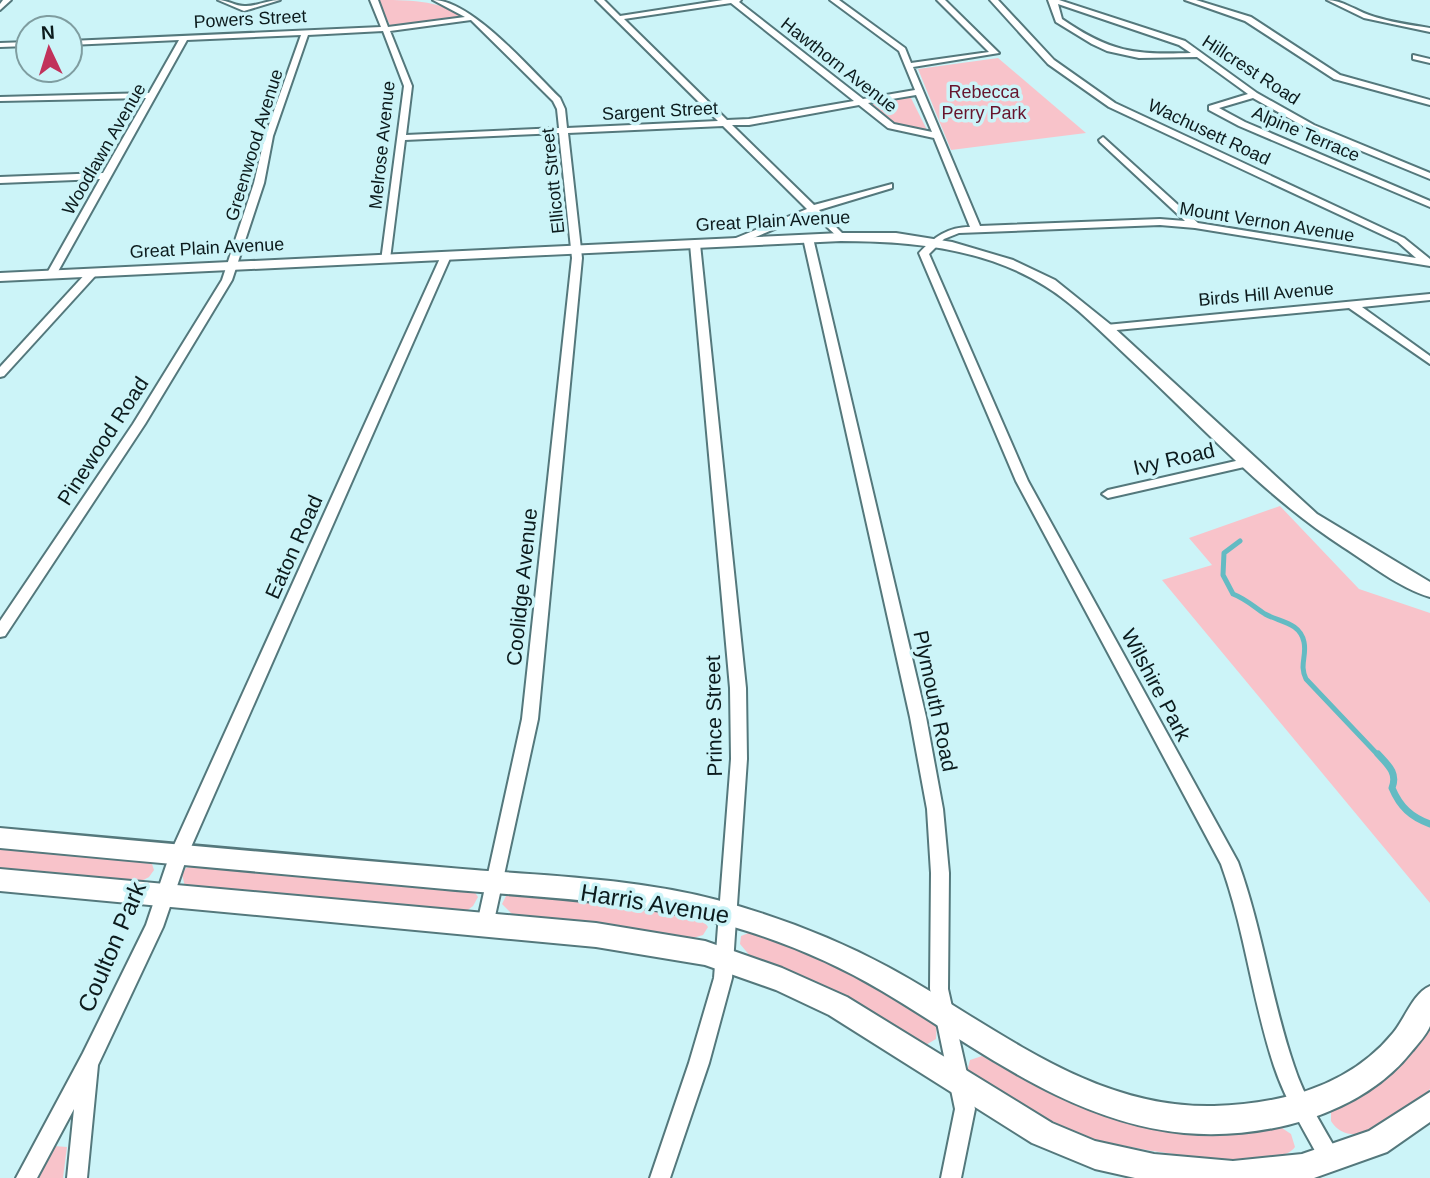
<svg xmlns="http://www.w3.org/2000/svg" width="1430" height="1178" font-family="Helvetica,sans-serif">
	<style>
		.green { fill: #f8c3ca }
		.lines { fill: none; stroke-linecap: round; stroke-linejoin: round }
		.stream-far1 { stroke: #63bbc3; stroke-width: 5 }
		.stream { stroke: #63bbc3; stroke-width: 7 }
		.street-casing { stroke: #54787c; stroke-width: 4 }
		.secondary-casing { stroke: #54787c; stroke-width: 4 }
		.street { fill: #fff; fill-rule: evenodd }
		.secondary { fill: #fff; fill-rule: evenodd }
		.labels { text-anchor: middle; stroke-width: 7; stroke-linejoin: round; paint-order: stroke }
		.far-street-label { font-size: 18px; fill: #0c1b1d; stroke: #ccf4f8 }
		.far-park-label { font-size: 18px; fill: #67152d; stroke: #ccf4f8 }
		.street-label { font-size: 21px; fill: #0c1b1d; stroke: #ccf4f8 }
		.near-street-label { font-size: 24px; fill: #0c1b1d; stroke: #ccf4f8 }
	</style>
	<rect width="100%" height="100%" fill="#ccf4f8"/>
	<g class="green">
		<path d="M377 0C404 0 441 0 461 16L395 26 390 25Z"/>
		<path d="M998 58 1086 133 951 150 918 69Z"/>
		<path d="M910 96 928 132 901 128 867 102Z"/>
		<path d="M1280 506 1359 589 1430 613V903L1162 580 1212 565 1189 538Z"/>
		<path d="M0 847 151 861 154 870 149 877 138 883 0 871Z"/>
		<path d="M195 865 474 891 478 897 473 906 465 912 185 887 182 874 186 868Z"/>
		<path d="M512 893C540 896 700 906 708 927L703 935 690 939 515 917 502 904 506 896Z"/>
		<path d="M751 932C817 952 877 986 937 1023L936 1039 924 1046 751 957 740 944 741 936Z"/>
		<path d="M1430 1023V1089C1410 1110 1353 1157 1331 1121V1109Z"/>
		<path d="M982 1056 1028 1082 1084 1107 1279 1126 1291 1134 1295 1147C1274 1178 1093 1144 1058 1128 1026 1113 996 1090 967 1072L970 1060Z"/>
		<path d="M54 1146 67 1147 63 1178H38Z"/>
	</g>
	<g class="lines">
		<path class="stream-far1" d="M1240 541 1224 553 1223 575 1233 594C1246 599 1254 607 1265 614 1279 622 1300 622 1304 642 1307 656 1299 665 1306 679L1379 756"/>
		<path class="stream" d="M1378 754C1388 765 1398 773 1392 788 1400 807 1411 817 1430 824"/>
		<g class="street-casing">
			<g id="street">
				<path d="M3 0H11L0 10V4Z"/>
				<path d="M218 0C228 0 237 7 246 6 257 6 268 0 280 0L244 11Z"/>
				<path d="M370 0H378L388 27 465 17 433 0C472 0 532 71 560 98L565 109 567 128 718 121 596 0H604L620 16 723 0H741L739 2 863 99 915 90 899 51 830 0H839L905 48 911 63 989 52 937 0H945L999 53 913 67 980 226 1160 219 1185 221 1100 142 1099 140 1103 137 1198 223 1416 258 1398 242 1109 107 1048 64 990 0H998L1054 60 1115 103 1404 238 1430 259V266L1195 228 1160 225 959 233 944 239 929 254 1028 481 1238 862C1262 928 1271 999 1294 1066 1304 1097 1322 1125 1338 1153L1341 1160 1338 1167 1331 1170 1324 1167C1306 1134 1286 1102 1274 1066 1252 1000 1245 930 1221 864L1016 481 919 253C934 237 948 227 970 227L934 138 888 128 859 105 749 125H732L814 205 892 184V188L819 210 844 235V239L841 240 812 213 739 244H731V240L807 209 723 126 568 133 582 258 538 719 492 930 486 932 480 930 477 924 522 719 572 258 559 133 405 140 390 259 381 261 404 86 383 31 308 35 273 136 264 183 232 280 145 424 5 636 0 637V621L133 424 222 280 254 183 265 136 301 35 187 40 56 275 51 278 46 275 100 179 0 183V177L103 173 146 98 0 101V97L149 93 179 40 70 45V41L381 27ZM731 3 854 101 749 119 727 120 624 19ZM471 20 553 101 557 109 559 128 406 135 412 86 390 31ZM916 95 932 132 894 124 868 103Z"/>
				<path d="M1048 0H1059L1185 41 1257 93 1314 125 1430 173V179L1308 129 1253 98 1219 108 1245 122 1430 201V207L1239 126 1209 110V106L1248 94 1197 57 1139 58 1107 51 1092 44 1056 22ZM1058 4 1179 45 1191 53C1134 55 1110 52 1062 19Z"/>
				<path d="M1185 0H1196L1251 17 1340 75 1430 100V105L1334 79 1245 21Z"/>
				<path d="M1327 0C1342 0 1355 10 1369 15 1389 22 1410 25 1430 28V32L1364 18Z"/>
				<path d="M28 42V46L0 47V43Z"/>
				<path d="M1413 55 1430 59V63L1413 59Z"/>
				<path d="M808 235 813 238 926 717 943 809 949 873 948 989 975 1109 961 1178H941L955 1109 930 989 931 873 927 809 910 717 803 238Z"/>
				<path d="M695 241 700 244 746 688 747 759 732 978 709 1063 670 1178H650L689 1063 714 978 731 759 730 688 690 244Z"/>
				<path d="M446 253 451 256 188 854 163 927 98 1065 87 1178H67L74 1109 37 1178H16L83 1053 146 925 170 854 441 256Z"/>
				<path d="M92 270 96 271V275L4 376 0 377V367L88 271Z"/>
				<path d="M1430 294V300L1362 307 1430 356V364L1349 308 1106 331 1101 328 1106 325Z"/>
				<path d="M1249 458 1253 459 1255 462 1253 465 1108 498 1102 494 1108 490Z"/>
			</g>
		</g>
		<g class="secondary-casing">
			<g id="secondary">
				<path d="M841 233H896L952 242 1013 260 1055 280 1111 325 1317 514 1430 582V597C1399 588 1370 564 1343 547 1264 496 1198 422 1129 358 1103 334 1076 305 1045 286 985 248 910 241 841 241L0 281V273Z"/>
				<path d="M0 828C150 842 300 856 451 868 539 876 630 877 717 900 776 916 834 938 888 967 992 1023 1088 1109 1214 1106 1280 1104 1349 1087 1393 1033 1405 1019 1413 993 1430 986 1430 998 1430 1015 1430 1026 1427 1034 1418 1044 1412 1051 1361 1116 1263 1140 1184 1133 1069 1122 978 1048 882 991 840 966 794 946 747 931 648 901 546 898 445 889 296 875 148 862 0 848Z"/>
				<path d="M0 869 596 923 705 941 782 968 847 997 1052 1123 1095 1141 1154 1154 1233 1161 1302 1154 1369 1131 1430 1092V1122L1387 1152 1314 1178H1135L1095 1169 1032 1143 829 1015 776 990 705 965 596 947 0 891Z"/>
			</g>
		</g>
		<use href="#street" class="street"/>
		<use href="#secondary" class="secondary"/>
	</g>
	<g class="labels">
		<g class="far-street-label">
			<text transform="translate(250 19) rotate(-3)" y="6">Powers Street</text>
			<text transform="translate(839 65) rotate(38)" y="6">Hawthorn Avenue</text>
			<text transform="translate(1251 70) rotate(33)" y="6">Hillcrest Road</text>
			<text transform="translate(660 111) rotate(-3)" y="6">Sargent Street</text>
			<text transform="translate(1209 132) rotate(25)" y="6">Wachusett Road</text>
			<text transform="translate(1306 134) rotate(23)" y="6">Alpine Terrace</text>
			<text transform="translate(254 145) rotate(-73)" y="6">Greenwood Avenue</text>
			<text transform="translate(382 145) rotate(-84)" y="6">Melrose Avenue</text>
			<text transform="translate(104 149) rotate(-60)" y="6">Woodlawn Avenue</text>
			<text transform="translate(553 181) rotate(-96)" y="6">Ellicott Street</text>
			<text transform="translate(773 221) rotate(-3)" y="6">Great Plain Avenue</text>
			<text transform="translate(1267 222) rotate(9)" y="6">Mount Vernon Avenue</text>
			<text transform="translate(207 248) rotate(-3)" y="6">Great Plain Avenue</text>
			<text transform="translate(1266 294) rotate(-5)" y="6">Birds Hill Avenue</text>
		</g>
		<g class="far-park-label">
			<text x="984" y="98">Rebecca<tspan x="984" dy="21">Perry Park</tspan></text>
		</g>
		<g class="street-label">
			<text transform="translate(103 441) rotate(-57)" y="7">Pinewood Road</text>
			<text transform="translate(1174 459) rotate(-13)" y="7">Ivy Road</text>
			<text transform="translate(294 547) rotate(-66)" y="7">Eaton Road</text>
			<text transform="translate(522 587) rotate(-84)" y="7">Coolidge Avenue</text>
			<text transform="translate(1156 685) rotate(62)" y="7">Wilshire Park</text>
			<text transform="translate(935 701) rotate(78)" y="7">Plymouth Road</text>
			<text transform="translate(714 716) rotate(-91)" y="7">Prince Street</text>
		</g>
		<g class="near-street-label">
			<text transform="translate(655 904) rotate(9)" y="8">Harris Avenue</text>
			<text transform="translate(112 947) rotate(-67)" y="8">Coulton Park</text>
		</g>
	</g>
	<g transform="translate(49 49) rotate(356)"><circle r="33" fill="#ccf4f8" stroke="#7f9da0" stroke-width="2"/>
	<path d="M0-5L12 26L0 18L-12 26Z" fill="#c1325b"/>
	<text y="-10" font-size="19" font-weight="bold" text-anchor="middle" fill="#0c1b1d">N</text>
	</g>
</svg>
